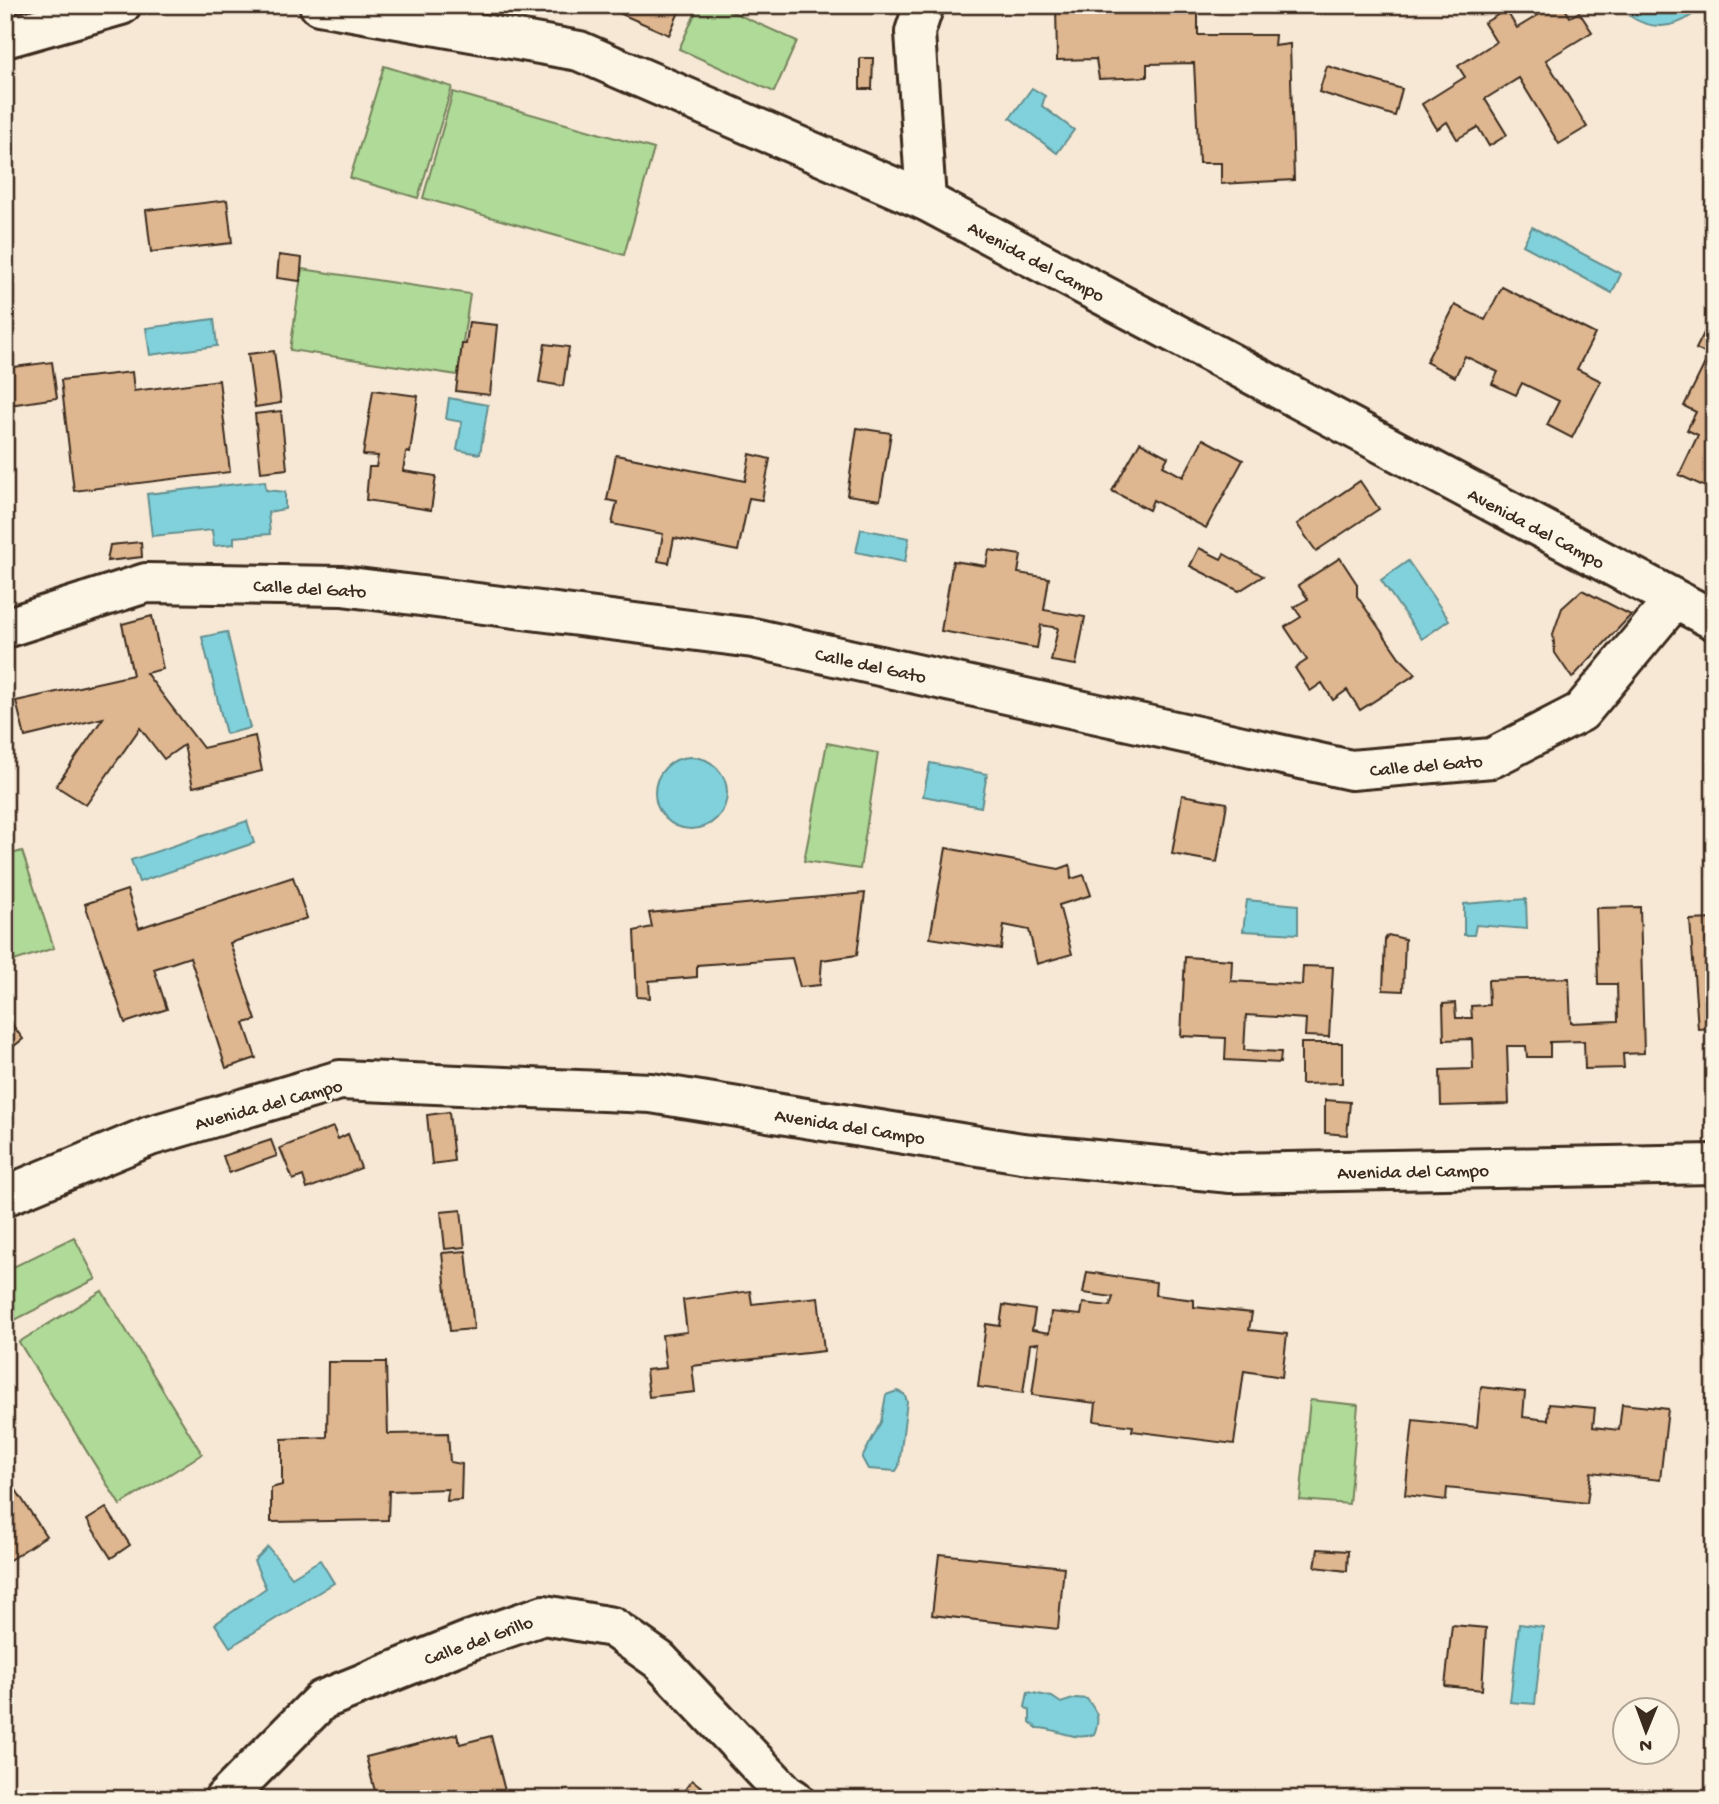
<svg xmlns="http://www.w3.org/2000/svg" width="1719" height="1804" font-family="'Gochi Hand',sans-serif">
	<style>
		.green { fill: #afda98; stroke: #75825b; stroke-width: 2 }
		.water { fill: #80d1db; stroke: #648e8f; stroke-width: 2 }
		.building { fill: #deb68f; stroke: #3b2a1e; stroke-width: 2 }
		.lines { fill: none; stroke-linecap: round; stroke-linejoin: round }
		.minor-casing { stroke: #3b2a1e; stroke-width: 44 }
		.minor { stroke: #fcf5e5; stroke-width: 38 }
		.labels { text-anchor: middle; stroke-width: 5; stroke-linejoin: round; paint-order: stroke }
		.street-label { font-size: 19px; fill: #3b2a1e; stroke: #fcf5e5 }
	</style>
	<rect width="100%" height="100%" fill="#f6e8d4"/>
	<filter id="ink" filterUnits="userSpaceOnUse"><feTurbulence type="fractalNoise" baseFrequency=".0143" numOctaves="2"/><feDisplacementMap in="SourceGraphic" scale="14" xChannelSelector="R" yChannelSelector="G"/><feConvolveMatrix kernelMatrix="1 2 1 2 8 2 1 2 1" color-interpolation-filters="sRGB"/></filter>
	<g filter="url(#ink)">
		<g class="green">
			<path d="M699 5H717L797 41 774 92 679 49Z"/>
			<path d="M384 66 452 87 418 198 350 178Z"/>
			<path d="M453 92 654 149 624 255 423 198Z"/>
			<path d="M302 269 470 294 458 375 290 350Z"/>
			<path d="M827 743 878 753 860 869 804 861Z"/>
			<path d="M22 851 54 948 8 963 5 856Z"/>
			<path d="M74 1237 96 1279 9 1323 5 1315V1271Z"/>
			<path d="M102 1291 202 1454 120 1505 19 1342Z"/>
			<path d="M1310 1400 1358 1405 1349 1504 1300 1500Z"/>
		</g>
		<g class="water">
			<path d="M1626 5H1694V6L1692 15C1673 29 1650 30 1630 16L1633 13Z"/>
			<path d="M1032 88 1045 96 1042 106 1074 130 1057 153 1010 118Z"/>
			<path d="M1532 227 1621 274 1612 293 1523 245Z"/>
			<path d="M214 319 217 346 150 355 146 328Z"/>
			<path d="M449 398 488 405 480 454 457 450 462 422 446 419Z"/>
			<path d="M265 481 266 490 285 492V509L268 512 270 534 234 537V544L214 546 212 530 152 536 147 494Z"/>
			<path d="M861 529 909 538 905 562 856 552Z"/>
			<path d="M1408 561 1449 620 1422 639 1381 580Z"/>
			<path d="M227 632 250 728 226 734 202 637Z"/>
			<circle cx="691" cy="793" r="36"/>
			<path d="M930 763 987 774 981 807 923 796Z"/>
			<path d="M247 821 254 843 139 882 131 860Z"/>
			<path d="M1526 899 1527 929 1476 925 1474 935H1464V904Z"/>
			<path d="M1247 900 1298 905V934L1243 931Z"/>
			<path d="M897 1391 904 1394 907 1401 899 1466 896 1471 868 1469 862 1458 881 1422 886 1395Z"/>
			<path d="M268 1547 292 1577 320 1560 334 1583 230 1647 215 1624 266 1588 254 1561Z"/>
			<path d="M1519 1624 1543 1627 1535 1704 1510 1702Z"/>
			<path d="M1028 1692 1052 1697 1061 1703 1076 1698 1087 1699C1097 1712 1101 1718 1094 1734 1074 1742 1058 1728 1037 1728L1030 1722V1711L1025 1707Z"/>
		</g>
		<g class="building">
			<path d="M623 5H682L669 35 619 13Z"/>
			<path d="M1056 5H1198V35H1275L1274 46 1290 44 1294 180 1221 184V163H1199L1194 63 1147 64V77L1099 79 1096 59 1057 60Z"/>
			<path d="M1555 5H1563L1570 17 1579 12 1592 32 1546 60 1587 127 1559 144 1519 78 1485 99 1507 135 1489 146 1478 127 1457 139 1447 122 1437 129 1422 104 1465 77 1458 66 1496 42 1484 23 1506 10 1517 28Z"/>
			<path d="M860 58H873L872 89H860Z"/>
			<path d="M1327 66 1402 89 1395 116 1319 92Z"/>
			<path d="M227 200 232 243 151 252 146 210Z"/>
			<path d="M279 255 302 258 300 281 277 278Z"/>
			<path d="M1502 287 1595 334 1577 369 1601 381 1572 438 1547 425 1559 401 1522 383 1516 395 1492 384 1498 372 1465 356 1455 377 1426 362 1455 305 1485 320Z"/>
			<path d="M1714 313V487L1712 490 1679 475 1698 435 1687 430 1696 412 1684 406 1709 355 1696 349Z"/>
			<path d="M469 322 497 325 490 395 456 391 462 344H466Z"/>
			<path d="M545 344 569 347 563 386 539 382Z"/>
			<path d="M274 351 281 403 255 407 248 354Z"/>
			<path d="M52 362 57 398 9 405 5 368Z"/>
			<path d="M132 372 134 391 219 380 230 472 74 491 61 380Z"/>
			<path d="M373 390 418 396 410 453 406 452 403 471 436 476 431 510 366 500 369 467H376L378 456 363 455Z"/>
			<path d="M281 411 287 469 261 472 255 414Z"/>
			<path d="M857 428 891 433 880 500 847 495Z"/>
			<path d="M1203 439 1243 460 1206 528 1153 500 1149 510 1112 491 1140 442 1168 457 1163 466 1183 477Z"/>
			<path d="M750 454 770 459 762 500 749 498 738 551 674 538 669 563 658 561 663 534 612 524 617 502 607 500 616 455 745 481Z"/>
			<path d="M1360 481 1379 509 1316 551 1297 524Z"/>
			<path d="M141 542 142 557 107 561 110 545Z"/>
			<path d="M1199 548 1221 559 1224 554 1263 576 1239 591 1190 566Z"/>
			<path d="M989 550 1021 555 1018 573 1049 578 1044 610 1085 617 1076 665 1051 661 1058 628 1041 625 1037 648 941 631 953 561 986 566Z"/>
			<path d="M1340 558 1357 584V596L1399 657 1416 674 1360 710 1347 690 1333 700 1322 683 1310 691 1295 668 1307 660 1285 627 1301 617 1294 607 1308 599 1298 585Z"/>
			<path d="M1582 590 1631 615 1572 678 1555 653 1553 634 1562 608Z"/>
			<path d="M152 616 163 669 146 673 203 748 255 736 262 771 193 787 184 745 164 759 140 728 86 805 56 786 103 718 25 737 16 701 133 675 122 624Z"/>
			<path d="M1182 795 1227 803 1217 862 1172 854Z"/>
			<path d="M946 848 1059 869 1070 865 1071 879 1084 875 1091 895 1059 905 1072 954 1037 964 1029 930 1004 925 1001 949 930 938Z"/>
			<path d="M293 877 307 918 230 943 256 1020 244 1023 256 1058 226 1068 190 957 154 969 167 1009 125 1023 85 904 127 890 139 928Z"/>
			<path d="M865 893 857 955 822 960 820 985 800 987 792 958 697 965V977L649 981 650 998 637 997 634 931 652 927 649 913Z"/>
			<path d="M1640 907 1644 1053 1623 1054 1624 1068 1585 1069 1584 1041 1550 1042V1057H1527L1526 1046H1507L1509 1104 1441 1106 1440 1070 1473 1069 1472 1039 1444 1040 1443 1004 1455 1003 1456 1018H1472L1471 1006 1489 1005 1488 980 1569 978 1571 1023 1618 1021 1617 984H1598L1596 908Z"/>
			<path d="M1714 919V1028L1698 1029 1690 920Z"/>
			<path d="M1388 935 1405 939 1403 991 1383 990 1385 939Z"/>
			<path d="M1185 957 1232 960 1231 981 1302 985 1303 966 1333 967 1329 1037 1305 1036 1306 1019 1246 1015 1244 1050 1281 1052 1280 1063 1225 1060 1226 1038 1181 1036Z"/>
			<path d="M5 1015 23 1039 5 1053Z"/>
			<path d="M1301 1043H1342V1083L1301 1084Z"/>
			<path d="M1325 1100 1350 1102 1347 1135 1325 1133Z"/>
			<path d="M449 1112 454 1161 432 1164 427 1115Z"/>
			<path d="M333 1127 338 1139 348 1134 361 1168 307 1189 303 1176 293 1180 280 1148Z"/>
			<path d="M271 1140 277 1156 229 1173 223 1156Z"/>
			<path d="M461 1210 465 1247 445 1249 441 1212Z"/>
			<path d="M466 1251 474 1329 450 1331 442 1253Z"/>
			<path d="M1087 1272 1156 1282 1155 1295 1194 1300V1307L1252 1313 1249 1330 1287 1334 1282 1377 1244 1371 1234 1444 1132 1431 1133 1426 1094 1421 1096 1403 1032 1395 1039 1343 1030 1344 1023 1393 978 1387 986 1324 1000 1326 1003 1305 1035 1310 1032 1330 1049 1333 1051 1312 1081 1315 1083 1303 1110 1306 1113 1297 1083 1293Z"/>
			<path d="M750 1291 752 1304 818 1297 824 1351 692 1366 695 1392 649 1397 646 1370 666 1368 662 1335 687 1332 683 1300Z"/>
			<path d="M328 1362H386L388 1434 448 1433 450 1462 462 1464 461 1500 447 1501 448 1489 389 1491 388 1520 271 1522V1488L282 1485V1439L327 1437Z"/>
			<path d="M1481 1387 1525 1392 1523 1417 1548 1420 1549 1404 1595 1408 1593 1427 1619 1430 1622 1404 1668 1409 1660 1480 1591 1472 1587 1503 1447 1488 1446 1500 1405 1495 1413 1420 1477 1427Z"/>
			<path d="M5 1473 46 1536 5 1563Z"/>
			<path d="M106 1508 130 1545 111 1558 87 1520Z"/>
			<path d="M1318 1549 1348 1551 1347 1571 1315 1567Z"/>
			<path d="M939 1554 1064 1567 1058 1629 932 1615Z"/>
			<path d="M1452 1625 1486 1628 1482 1690 1445 1686Z"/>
			<path d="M457 1734 460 1744 491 1736 507 1799H377L366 1757Z"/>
			<path d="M692 1780 718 1799H678Z"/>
		</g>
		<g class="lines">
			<g class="minor-casing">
				<g id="minor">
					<path d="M319 5 579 51 926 201 1714 620"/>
					<path d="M924 5 915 32 926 201"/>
					<path d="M5 38 121 5"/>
					<path d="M5 628 146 583 342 586 753 638 1351 770 1492 758 1581 712 1674 600"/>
					<path d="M5 1196 150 1136 340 1080 651 1093 1022 1153 1231 1173 1714 1164"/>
					<path d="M224 1799 322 1700 471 1640 544 1615 612 1627 659 1660 786 1794 794 1799"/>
				</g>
			</g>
			<use href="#minor" class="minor"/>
		</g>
	</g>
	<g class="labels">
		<g class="street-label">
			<text transform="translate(1037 260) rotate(28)" y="7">Avenida del Campo</text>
			<text transform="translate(1537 527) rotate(28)" y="7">Avenida del Campo</text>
			<text transform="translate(310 587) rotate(3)" y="7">Calle del Gato</text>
			<text transform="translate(871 664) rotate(12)" y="7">Calle del Gato</text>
			<text transform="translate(1426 764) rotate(-5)" y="7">Calle del Gato</text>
			<text transform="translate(268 1103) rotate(-15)" y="7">Avenida del Campo</text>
			<text transform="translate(850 1125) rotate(9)" y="7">Avenida del Campo</text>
			<text transform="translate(1413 1170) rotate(-1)" y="7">Avenida del Campo</text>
			<text transform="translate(478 1639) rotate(-20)" y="7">Calle del Grillo</text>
		</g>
	</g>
	<rect width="1719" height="1804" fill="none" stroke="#fcf5e5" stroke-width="28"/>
	<rect x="14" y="14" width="1691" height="1776" fill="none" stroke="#3b2a1e" stroke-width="2.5" filter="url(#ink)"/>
	<g transform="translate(1646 1731) rotate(181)"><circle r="33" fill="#fcf5e5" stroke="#afa495" stroke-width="2"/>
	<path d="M0-5L12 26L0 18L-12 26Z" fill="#3b2a1e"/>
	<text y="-10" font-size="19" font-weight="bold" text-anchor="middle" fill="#3b2a1e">N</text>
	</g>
</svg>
